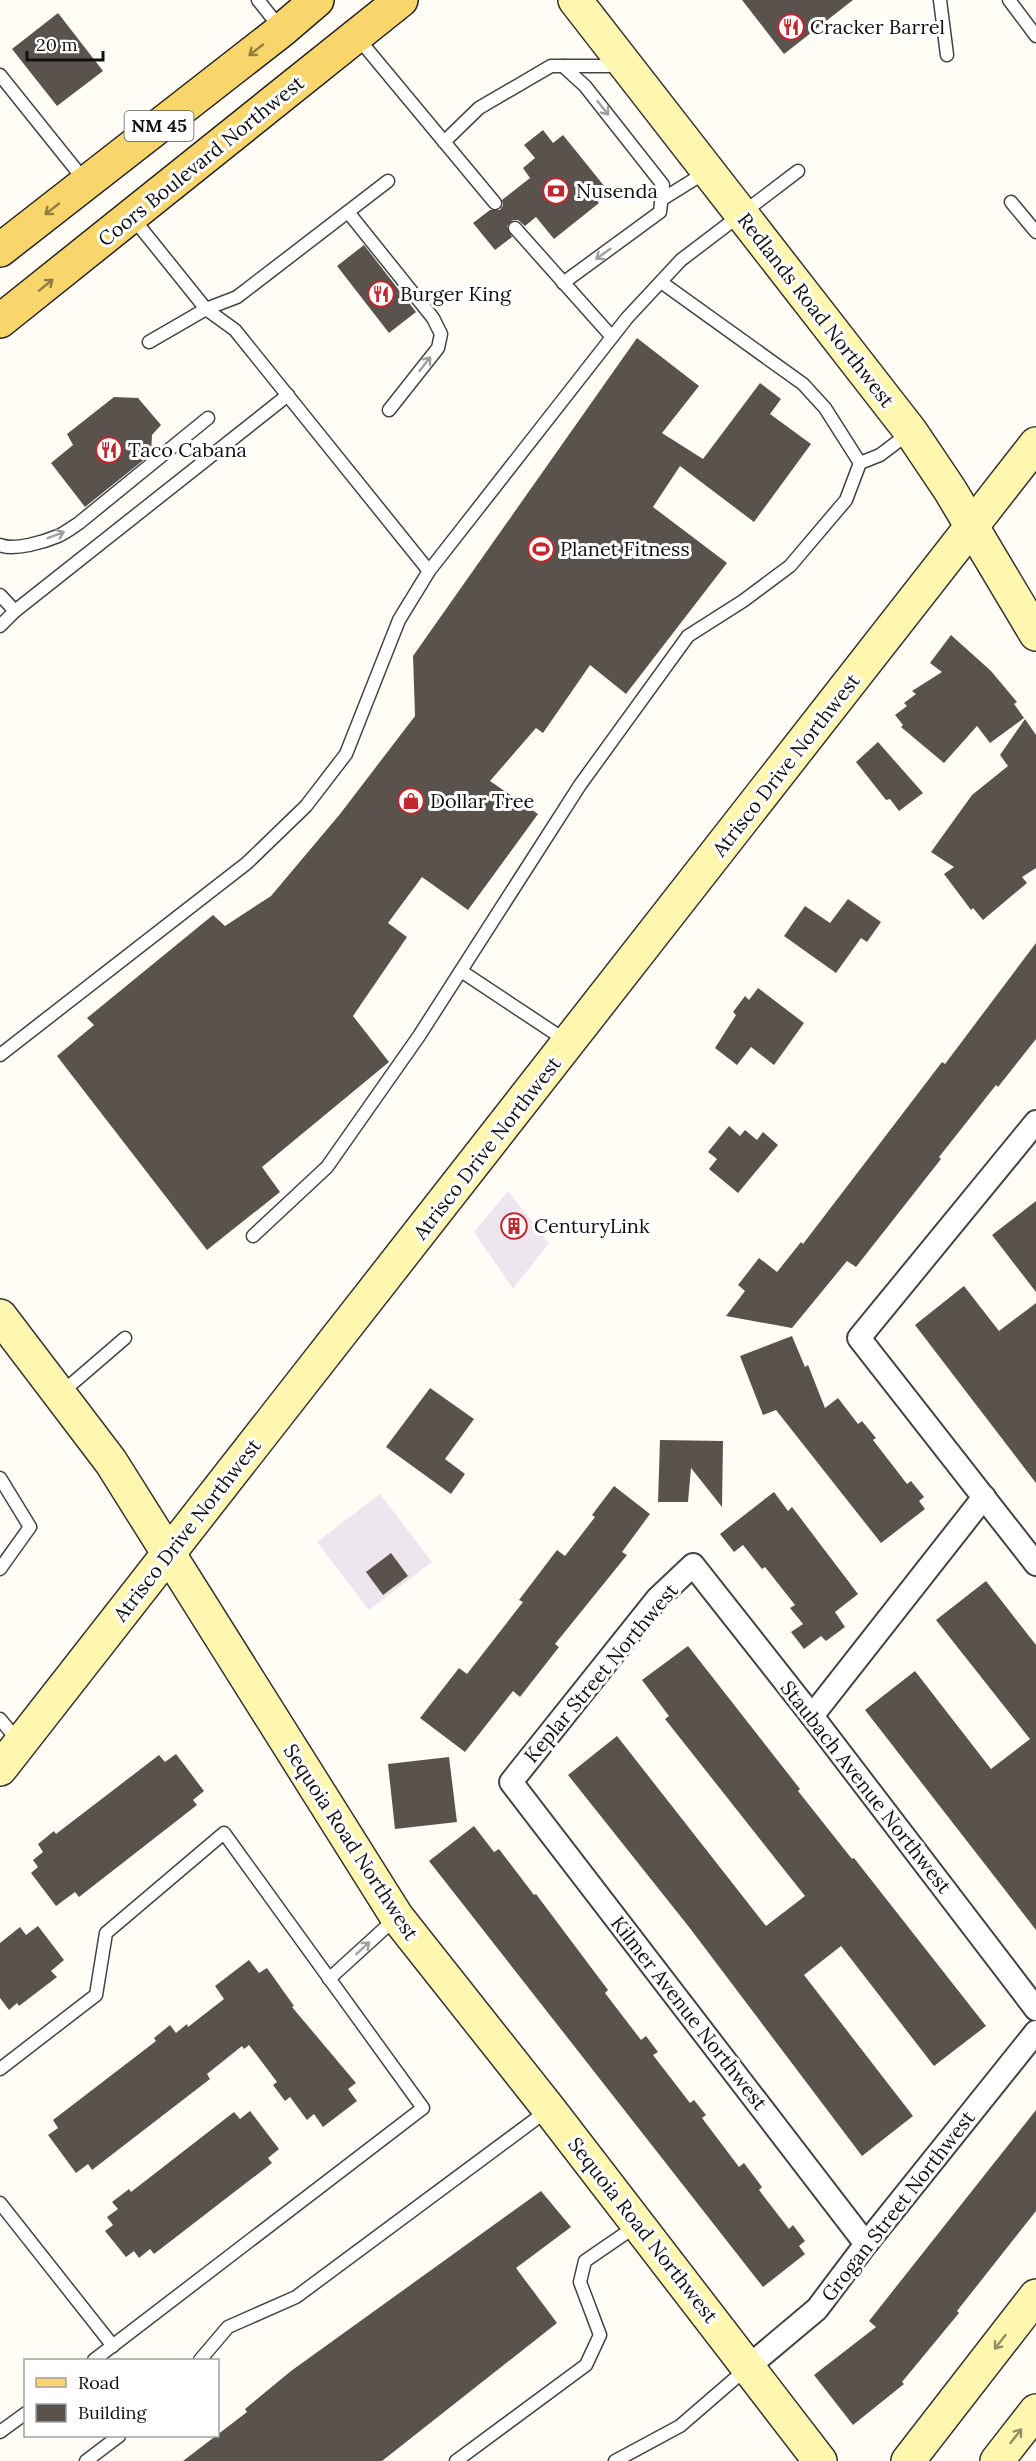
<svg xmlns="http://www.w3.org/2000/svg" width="1036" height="2461" font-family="Lora,serif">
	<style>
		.industrial { fill: #eee6ef }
		.building { fill: #5a524d }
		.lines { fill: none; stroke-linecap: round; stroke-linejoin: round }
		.lane-casing { stroke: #444; stroke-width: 15 }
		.street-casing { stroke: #444; stroke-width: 26 }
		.secondary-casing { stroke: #333; stroke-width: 36 }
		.primary-casing { stroke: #222; stroke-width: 36 }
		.lane { stroke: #fff; stroke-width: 12 }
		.street { stroke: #fff; stroke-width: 22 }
		.secondary { stroke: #fff6b0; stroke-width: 33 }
		.primary { stroke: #f9d66b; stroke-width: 33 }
		.oneway { stroke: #917d42 }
		.oneway2 { stroke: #a0a0a0 }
		.oneway3 { stroke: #948f68 }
		.labels { text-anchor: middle; stroke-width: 6; stroke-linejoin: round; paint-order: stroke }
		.shield { fill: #fff; stroke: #585858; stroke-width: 1.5 }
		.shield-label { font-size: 18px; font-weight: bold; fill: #111 }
		.poi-label { font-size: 20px; fill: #111; stroke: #fff; text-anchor: start }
		.street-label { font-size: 20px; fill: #111; stroke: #fff }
	</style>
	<rect width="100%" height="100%" fill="#fffdf5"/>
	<g class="industrial">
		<path d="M508 1191 549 1243 513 1289 474 1232Z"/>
		<path d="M380 1494 432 1562 369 1610 317 1542Z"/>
	</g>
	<g class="building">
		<path d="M742 0H853L784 54Z"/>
		<path d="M58 13 103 71 57 106 12 49Z"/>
		<path d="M543 130 553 143 563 135 605 187 593 196 599 203 554 239 536 217 525 226 518 220H513L507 226 512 237 495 250 473 223 490 210H500L503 205 502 200 530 178 523 168 535 158 524 145Z"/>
		<path d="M364 245 416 312 389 333 337 266Z"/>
		<path d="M637 338 699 386 662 433 703 459 760 383 781 399 770 414 811 444 754 522 680 466 653 507 727 563 626 694 590 665 543 733 536 728 490 781 538 814 468 910 422 877 388 923 407 937 353 1016 389 1062 262 1167 280 1192 207 1250 57 1056 94 1025 87 1018 213 915 225 926 271 896 340 814 415 716 413 656Z"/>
		<path d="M114 397 138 398 161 425 152 435 151 454 85 507 51 463 73 445 67 434Z"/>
		<path d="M951 635 991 671 1017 702 1014 704 1024 718 990 743 977 726 944 763 901 727 903 725 895 715 907 706 904 703 916 694 912 691 942 672 930 663Z"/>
		<path d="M1025 719 1036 735V868L1022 877 1027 883 983 920 973 908 971 910 944 874 954 867 931 852 972 795 1008 766 1000 755Z"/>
		<path d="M878 742 923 793 899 811 890 799 886 800 856 762Z"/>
		<path d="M848 899 881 922 867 942 861 938 836 973 784 936 805 906 830 923Z"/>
		<path d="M1036 943V1039L998 1087 996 1085 939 1157 941 1159 856 1267 847 1261 792 1328 726 1316 745 1291 738 1285 759 1258 777 1272 801 1242 803 1244 942 1062 945 1064Z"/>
		<path d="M758 988 804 1023 774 1065 751 1047 737 1065 715 1048 736 1015 733 1012 745 996 749 1000Z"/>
		<path d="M729 1126 740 1136 745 1130 757 1140 763 1132 778 1145 738 1193 709 1169 717 1159 708 1152Z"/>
		<path d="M1036 1201V1292L992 1235Z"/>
		<path d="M964 1286 999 1331 1036 1303V1483L915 1325Z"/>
		<path d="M792 1336 805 1367 808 1365 825 1408 838 1398 858 1424 862 1421 876 1438 873 1440 907 1484 911 1481 924 1497 919 1501 925 1509 881 1543 776 1410 763 1415 740 1356Z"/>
		<path d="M430 1388 474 1419 445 1459 465 1474 451 1494 386 1447Z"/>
		<path d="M660 1440 723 1441 722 1507 691 1468 688 1502H658Z"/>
		<path d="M614 1486 650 1514 622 1552 627 1555 555 1644 559 1647 527 1688 520 1697 513 1691 465 1752 420 1718 459 1668 467 1674 523 1602 519 1600 557 1550 565 1556 595 1517 592 1515Z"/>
		<path d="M774 1492 788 1511 792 1507 858 1594 835 1612 845 1627 826 1641 821 1636 804 1649 791 1632 803 1624 790 1608 795 1605 765 1567 762 1569 743 1545 734 1552 720 1534Z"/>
		<path d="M391 1553 408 1576 383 1595 366 1572Z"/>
		<path d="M986 1581 1036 1645V1930L865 1710 915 1671 991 1769 1030 1739 936 1620Z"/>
		<path d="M688 1646 800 1789 798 1791 852 1859 854 1858 986 2026 934 2066 841 1946 804 1975 913 2116 862 2156 689 1927 568 1775 617 1736 766 1926 805 1896 665 1719 669 1716 642 1680Z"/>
		<path d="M176 1754 204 1791 193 1800 197 1805 79 1897 75 1892 56 1906 31 1873 38 1867 33 1860 43 1852 38 1844 54 1831 56 1834 159 1755 165 1762Z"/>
		<path d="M449 1757 457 1822 395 1829 388 1764Z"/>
		<path d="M474 1826 494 1852 499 1849 534 1895 536 1894 608 1990 605 1993 641 2040 646 2036 658 2052 653 2055 690 2103 694 2100 706 2115 702 2118 739 2167 744 2163 762 2187 759 2190 789 2229 793 2225 805 2241 799 2246 805 2254 763 2287 429 1861Z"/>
		<path d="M38 1926 64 1960 51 1971 57 1977 19 2006 17 2003 9 2010 0 1998V1943L20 1927 26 1935Z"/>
		<path d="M249 1960 259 1973 267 1968 294 2006 292 2007 356 2083 348 2089 357 2101 323 2127 314 2114 307 2120 290 2097 285 2101 273 2085 277 2082 249 2045 244 2049 242 2046 207 2074 210 2079 92 2170 88 2164 76 2173 48 2135 58 2128 53 2120 156 2041 154 2038 170 2025 176 2033 187 2024 188 2027 224 1999 215 1986Z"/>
		<path d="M1036 2110V2211L957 2311 959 2313 902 2382 904 2384 853 2425 814 2375 876 2327 869 2321Z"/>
		<path d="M250 2111 279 2149 268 2158 272 2163 154 2254 150 2249 139 2258 134 2251 126 2257 105 2231 113 2225 107 2217 118 2209 112 2202 129 2189 131 2192 234 2112 240 2119Z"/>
		<path d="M541 2191 571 2227 516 2268 557 2323 382 2461H183L247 2412 245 2409 291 2371Z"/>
	</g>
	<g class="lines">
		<g class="lane-casing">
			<g id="lane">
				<path d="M258 0 281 29"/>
				<path d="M940 0 947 55"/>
				<path d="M1009 0 1036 36"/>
				<path d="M357 37 495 203"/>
				<path d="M563 66 585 86 663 185 660 212 563 283"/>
				<path d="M0 75 85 181"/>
				<path d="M444 142 479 108 551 66H620"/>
				<path d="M661 200 706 172"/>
				<path d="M1011 202 1036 232"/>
				<path d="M348 212 433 318 441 334 438 348 389 410"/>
				<path d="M132 217 206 309 235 330 429 571"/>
				<path d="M515 228 612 337"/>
				<path d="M661 282 803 384 825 408 860 463"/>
				<path d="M149 342 206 309 237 297 388 181"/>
				<path d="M0 545C14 551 44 542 58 536 65 533 73 527 79 523L208 418"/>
				<path d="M0 595 15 611 0 626"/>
				<path d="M15 611 288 395"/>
				<path d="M461 971 568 1042"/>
				<path d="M0 1055 247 863 306 806 346 754 399 620 429 571 627 318 681 260 798 171"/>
				<path d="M253 1236 327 1167 419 1036 580 785 688 636 743 601 790 566 846 500 860 463 880 455 909 433"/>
				<path d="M60 1394 125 1338"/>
				<path d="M0 1478 30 1527 0 1569"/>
				<path d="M0 1719 19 1742"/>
				<path d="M329 1979 397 1917"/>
				<path d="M0 2069 96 1995 106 1933 224 1833 423 2108 94 2360"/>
				<path d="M0 2203 113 2346"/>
				<path d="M200 2360 228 2327 296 2297 548 2110"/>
				<path d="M0 2432 26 2413"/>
				<path d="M86 2461 119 2436"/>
				<path d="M456 2461 586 2365 600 2335 580 2282 585 2261 636 2226"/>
				<path d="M615 2461 680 2426 746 2369"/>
			</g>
		</g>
		<g class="street-casing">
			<g id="street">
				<path d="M1036 1122 859 1338 1036 1564"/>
				<path d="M812 1716 984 1497"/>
				<path d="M866 2244 511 1782 657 1599 693 1565 812 1716 1036 2009"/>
				<path d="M748 2367 817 2309 866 2244 1036 2032"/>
			</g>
		</g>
		<g class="secondary-casing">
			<g id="secondary">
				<path d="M575 0 911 432 950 490 1036 634"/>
				<path d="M0 1316 111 1462 397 1917 549 2109 820 2461"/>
				<path d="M0 1769 1036 444"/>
				<path d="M908 2461 1036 2296"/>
				<path d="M997 2461 1036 2411"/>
			</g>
		</g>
		<g class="primary-casing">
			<g id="primary">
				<path d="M0 250 282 30 317 0"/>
				<path d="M0 321 401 0"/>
			</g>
		</g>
		<use href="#lane" class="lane"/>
		<use href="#street" class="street"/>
		<use href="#secondary" class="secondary"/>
		<use href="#primary" class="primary"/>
	</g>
	<defs><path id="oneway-shaft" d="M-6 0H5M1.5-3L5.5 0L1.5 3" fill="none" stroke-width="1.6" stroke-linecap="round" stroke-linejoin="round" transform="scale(1.5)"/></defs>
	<g class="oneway">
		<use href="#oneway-shaft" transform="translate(256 50) rotate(142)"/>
		<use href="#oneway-shaft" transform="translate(52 209) rotate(142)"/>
		<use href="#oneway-shaft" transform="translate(46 285) rotate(-39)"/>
	</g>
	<g class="oneway2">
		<use href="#oneway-shaft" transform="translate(603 108) rotate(52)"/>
		<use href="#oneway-shaft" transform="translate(603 254) rotate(144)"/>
		<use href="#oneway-shaft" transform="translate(425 364) rotate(-52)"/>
		<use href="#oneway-shaft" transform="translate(56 535) rotate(-21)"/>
		<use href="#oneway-shaft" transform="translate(363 1948) rotate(-42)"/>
	</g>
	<g class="oneway3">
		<use href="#oneway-shaft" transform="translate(1000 2342) rotate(128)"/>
		<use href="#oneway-shaft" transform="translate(1016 2436) rotate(-52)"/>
	</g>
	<defs>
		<g id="restaurant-ring" transform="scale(1.35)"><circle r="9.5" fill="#fff" stroke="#c4262e" stroke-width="1.5"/><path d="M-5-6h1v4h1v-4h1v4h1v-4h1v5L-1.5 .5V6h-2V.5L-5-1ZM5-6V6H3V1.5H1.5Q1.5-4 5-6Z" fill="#c4262e"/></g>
		<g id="bank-ring" transform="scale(1.35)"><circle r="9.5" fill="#fff" stroke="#c4262e" stroke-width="1.5"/><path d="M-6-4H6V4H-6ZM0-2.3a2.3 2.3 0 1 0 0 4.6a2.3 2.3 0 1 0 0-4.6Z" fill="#c4262e"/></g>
		<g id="stadium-ring" transform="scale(1.35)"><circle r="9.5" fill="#fff" stroke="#c4262e" stroke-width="1.5"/><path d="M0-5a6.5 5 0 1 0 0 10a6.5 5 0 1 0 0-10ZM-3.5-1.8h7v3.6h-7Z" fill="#c4262e"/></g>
		<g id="shop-ring" transform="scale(1.35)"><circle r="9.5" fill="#fff" stroke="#c4262e" stroke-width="1.5"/><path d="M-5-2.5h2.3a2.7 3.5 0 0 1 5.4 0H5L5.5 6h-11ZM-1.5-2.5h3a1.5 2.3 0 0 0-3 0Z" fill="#c4262e"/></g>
		<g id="building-ring" transform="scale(1.35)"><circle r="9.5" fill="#fff" stroke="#c4262e" stroke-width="1.5"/><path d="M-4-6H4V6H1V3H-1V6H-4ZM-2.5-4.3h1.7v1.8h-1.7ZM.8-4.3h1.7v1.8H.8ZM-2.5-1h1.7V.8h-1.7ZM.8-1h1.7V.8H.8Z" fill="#c4262e"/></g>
	</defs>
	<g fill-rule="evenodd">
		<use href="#restaurant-ring" x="791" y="27"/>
		<use href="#bank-ring" x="556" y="191"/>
		<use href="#restaurant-ring" x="381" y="294"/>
		<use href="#restaurant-ring" x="109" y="450"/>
		<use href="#stadium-ring" x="541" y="549"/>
		<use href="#shop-ring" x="411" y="801"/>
		<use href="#building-ring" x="514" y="1226"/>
	</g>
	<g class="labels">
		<rect class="shield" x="124.5" y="111" width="69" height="30" rx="4.5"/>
		<g class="shield-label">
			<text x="159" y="132">NM 45</text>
		</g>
		<g class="poi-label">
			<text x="810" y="34">Cracker Barrel</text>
			<text x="576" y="198">Nusenda</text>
			<text x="400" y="301">Burger King</text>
			<text x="128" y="457">Taco Cabana</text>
			<text x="560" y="556">Planet Fitness</text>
			<text x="430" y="808">Dollar Tree</text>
			<text x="534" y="1233">CenturyLink</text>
		</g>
		<g class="street-label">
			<text transform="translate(201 161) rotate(-39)" y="7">Coors Boulevard Northwest</text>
			<text transform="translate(816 310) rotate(52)" y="7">Redlands Road Northwest</text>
			<text transform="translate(786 765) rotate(-52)" y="7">Atrisco Drive Northwest</text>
			<text transform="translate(487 1148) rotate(-52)" y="7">Atrisco Drive Northwest</text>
			<text transform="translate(187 1530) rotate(-52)" y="7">Atrisco Drive Northwest</text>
			<text transform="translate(601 1673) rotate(-50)" y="7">Keplar Street Northwest</text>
			<text transform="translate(866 1787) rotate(52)" y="7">Staubach Avenue Northwest</text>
			<text transform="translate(351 1842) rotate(57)" y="7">Sequoia Road Northwest</text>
			<text transform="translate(689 2013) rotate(52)" y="7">Kilmer Avenue Northwest</text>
			<text transform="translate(898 2206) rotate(-52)" y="7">Grogan Street Northwest</text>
			<text transform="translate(643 2230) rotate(52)" y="7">Sequoia Road Northwest</text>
		</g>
	</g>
	<rect x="24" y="2359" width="195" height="78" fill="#ffffff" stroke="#a0a0a0" stroke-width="1.5"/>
	<rect x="36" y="2378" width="30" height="9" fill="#f9d66b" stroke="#a0a0a0" stroke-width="1.5"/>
	<text x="78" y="2389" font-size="18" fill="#111111">Road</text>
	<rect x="36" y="2404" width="30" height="18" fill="#5a524d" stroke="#a0a0a0" stroke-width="1.5"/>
	<text x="78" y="2419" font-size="18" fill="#111111">Building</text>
	<path d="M27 51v9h76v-9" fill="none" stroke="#111111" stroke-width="3"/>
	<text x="36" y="51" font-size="18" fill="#111111" stroke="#ffffff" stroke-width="4.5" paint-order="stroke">20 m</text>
</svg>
